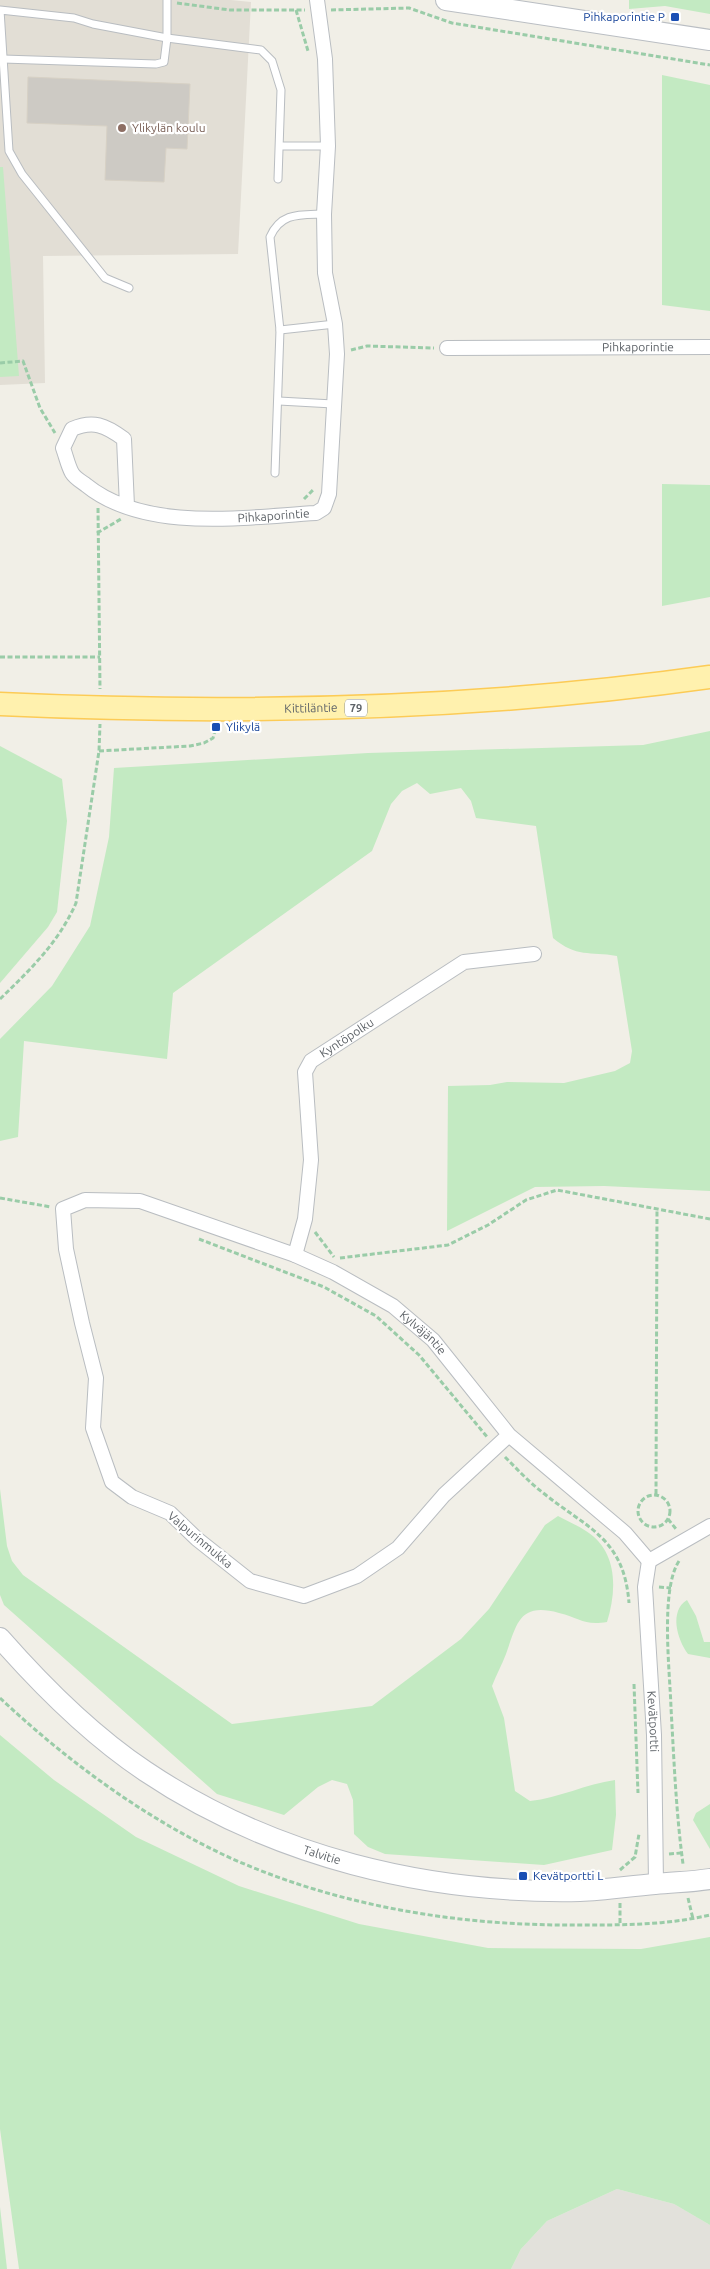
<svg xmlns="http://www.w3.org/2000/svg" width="710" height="2269" font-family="Ubuntu,sans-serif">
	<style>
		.industrial { fill: #e2e1db }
		.education { fill: #e2ded5 }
		.green { fill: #c3eac2 }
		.building { fill: #cdcac4; stroke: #d7d1c5 }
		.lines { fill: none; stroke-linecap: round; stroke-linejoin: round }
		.lane-casing { stroke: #b9bdc1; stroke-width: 9 }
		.street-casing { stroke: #b9bdc1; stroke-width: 16 }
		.secondary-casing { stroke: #babec3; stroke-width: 22 }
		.primary-casing { stroke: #fccb56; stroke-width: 25 }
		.path { stroke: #9acca8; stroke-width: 3; stroke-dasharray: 5 2.5; stroke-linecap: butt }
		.lane { stroke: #fff; stroke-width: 7 }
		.street { stroke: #fff; stroke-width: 14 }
		.secondary { stroke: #fff; stroke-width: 20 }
		.primary { stroke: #fff1ae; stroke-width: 22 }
		.transit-dot { fill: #1a4fb4; stroke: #fff; stroke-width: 2 }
		.education-dot { fill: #8d6e63; stroke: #fff; stroke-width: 2 }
		.labels { text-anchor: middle; stroke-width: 4.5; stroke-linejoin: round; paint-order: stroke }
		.shield { fill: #fff; stroke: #8e9295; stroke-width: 1 }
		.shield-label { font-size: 11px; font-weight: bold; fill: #5e6368 }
		.transit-label { font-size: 12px; fill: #164399; stroke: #fff; text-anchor: start }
		.education-label { font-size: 12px; fill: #785e54; stroke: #fff; text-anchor: start }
		.street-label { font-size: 12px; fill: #5e6368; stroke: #fff }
	</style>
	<rect width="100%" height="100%" fill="#f1efe7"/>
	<path class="industrial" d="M617 2189 674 2204 710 2225V2269H511L521 2249 547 2221Z"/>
	<path class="education" d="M0 0H231L251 2 238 254 43 256 45 383 0 385Z"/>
	<g class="green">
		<path d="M629 0H710V14L665 6 629 9Z"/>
		<path d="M662 75 710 85V311L662 305Z"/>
		<path d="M0 167H3L19 376 0 377Z"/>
		<path d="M662 484 710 485V597L662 606Z"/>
		<path d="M710 731V1191L604 1186 535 1187 447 1231 448 1086 490 1085 507 1082 564 1083 615 1071 630 1063 632 1051 617 956C589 951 577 958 553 938L536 826 476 818 471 801 461 788 430 794 417 783 402 791 391 804 372 851 173 993 167 1059 24 1041 18 1137 0 1141V1039L52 986 90 926 109 837 114 768 368 753 643 745Z"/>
		<path d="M0 746 62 779 67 821 57 912 48 927 0 983Z"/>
		<path d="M0 1489 7 1546 12 1561 23 1575 232 1724 372 1706 461 1639 489 1609 545 1525 558 1516C567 1521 577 1525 586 1531 618 1551 617 1590 607 1622 584 1626 580 1618 559 1613 519 1602 517 1624 506 1654 502 1665 496 1675 492 1686L504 1718 515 1791 530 1801C559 1798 586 1784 615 1780L616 1815 612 1850 544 1865 385 1854 368 1847 354 1834 353 1800 347 1784 332 1780 318 1787 284 1815 217 1794 4 1605 0 1595Z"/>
		<path d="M687 1600 696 1616 704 1642H710V1658L688 1654C677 1639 669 1611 687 1600Z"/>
		<path d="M0 1735 54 1780 136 1837 239 1886 359 1924 488 1948 641 1949 710 1937V2225L674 2204 617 2189 547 2221 521 2249 511 2269H19L0 2129Z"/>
		<path d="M710 1804V1849L693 1820 696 1813Z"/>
		<path d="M0 2207 7 2269H0Z"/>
	</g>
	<path class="building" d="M28 77 190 84 187 149 166 148 164 182 105 180 107 126 27 123Z"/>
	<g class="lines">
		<g class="lane-casing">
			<g id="lane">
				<path d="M3 59 156 64 164 62 167 38V0"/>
				<path d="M281 146H328"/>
				<path d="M129 288 105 278 22 174 9 151 0 10 74 18 93 24 167 38 261 50 272 61 281 90 278 179"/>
				<path d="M280 330 335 324"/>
				<path d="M279 401 333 404"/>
				<path d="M275 473 280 330 270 237C281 212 300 215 324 214"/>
			</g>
		</g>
		<g class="street-casing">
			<g id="street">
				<path id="s1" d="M447 348 710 347"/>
				<path id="s2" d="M127 506 124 439C105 425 93 420 72 429L63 448C66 456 68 466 72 473 75 478 82 482 86 485 145 533 245 517 316 513L324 508 329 494 337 354 335 324 325 273 324 214 328 146 325 59 317 0"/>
				<path id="s3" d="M295 1255 305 1219 311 1160 305 1072 311 1061 464 962 534 954"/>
				<path id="s4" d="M509 1435 444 1495 398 1548 357 1576 304 1596 250 1581 197 1539 170 1513 132 1497 112 1482 93 1428 96 1378 82 1323 66 1249 63 1209 85 1200 140 1201 295 1255 333 1272 393 1306 433 1340 509 1435 625 1533 649 1561"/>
				<path id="s5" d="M649 1561 645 1587 654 1735 656 1884"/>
				<path d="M649 1561 710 1526"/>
			</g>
		</g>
		<g class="secondary-casing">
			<g id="secondary">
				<path d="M446 0 710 40"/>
				<path id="s6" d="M0 1638C43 1687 91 1735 145 1771 273 1857 427 1894 580 1891 605 1890 630 1886 655 1884 674 1882 691 1882 710 1879"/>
			</g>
		</g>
		<g class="primary-casing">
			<g id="primary">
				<path id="s7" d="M0 704C237 715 475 710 710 677"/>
			</g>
		</g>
		<g class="path">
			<path d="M177 3 230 10H305"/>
			<path d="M296 10 308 51"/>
			<path d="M331 10 409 8 452 23 710 65"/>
			<path d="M351 350 367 346 434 348"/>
			<path d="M0 363 23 361 40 408 55 433"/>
			<path d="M304 499 314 489"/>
			<path d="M98 508 100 689"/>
			<path d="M97 533 121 519"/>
			<path d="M0 657H100"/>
			<path d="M99 751 190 746 204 743 213 738 216 727"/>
			<path d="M0 999C30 970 59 942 76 903L99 751 100 724"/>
			<path d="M0 1198 51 1207"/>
			<path d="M315 1232 334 1257"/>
			<path d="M199 1239 324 1287 376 1316 419 1355 488 1438"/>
			<path d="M340 1258 448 1245 488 1225 526 1200 557 1190 710 1219"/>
			<path d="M505 1457C517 1469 529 1482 542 1492 586 1528 624 1537 629 1603"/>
			<path d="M656 1494 657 1209"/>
			<circle cx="654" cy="1511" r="16"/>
			<path d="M668 1519 676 1529"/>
			<path d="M679 1561C660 1590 670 1672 671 1708 674 1760 676 1812 683 1864"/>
			<path d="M659 1587 671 1588"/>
			<path d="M634 1684 638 1793"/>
			<path d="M0 1698C66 1760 142 1816 224 1855 330 1904 451 1925 567 1925 616 1925 663 1926 710 1915"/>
			<path d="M669 1854 681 1853"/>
			<path d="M620 1870 635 1857 639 1834"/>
			<path d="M688 1898 693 1919"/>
			<path d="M620 1903V1925"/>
		</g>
		<use href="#lane" class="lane"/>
		<use href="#street" class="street"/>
		<use href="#secondary" class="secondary"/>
		<use href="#primary" class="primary"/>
	</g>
	<g class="transit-dot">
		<rect x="670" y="12" width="10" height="10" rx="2.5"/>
		<rect x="211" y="722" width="10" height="10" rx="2.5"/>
		<rect x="518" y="1871" width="10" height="10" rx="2.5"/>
	</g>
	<circle class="education-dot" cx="122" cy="128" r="5"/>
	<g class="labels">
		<rect class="shield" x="345" y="699.5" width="22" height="17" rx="4"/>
		<g class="shield-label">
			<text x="356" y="712">79</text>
		</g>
		<g class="transit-label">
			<text x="665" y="21" text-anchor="end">Pihkaporintie P</text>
			<text x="226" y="731">Ylikylä</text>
			<text x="533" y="1880">Kevätportti L</text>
		</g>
		<g class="education-label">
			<text x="132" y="132">Ylikylän koulu</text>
		</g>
		<g class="street-label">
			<text dy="4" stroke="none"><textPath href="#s1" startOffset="191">Pihkaporintie</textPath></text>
			<text dy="4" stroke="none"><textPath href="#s2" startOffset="384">Pihkaporintie</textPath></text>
			<text dy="4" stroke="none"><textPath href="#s7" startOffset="311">Kittiläntie</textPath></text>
			<text dy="4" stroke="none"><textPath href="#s3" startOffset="240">Kyntöpolku</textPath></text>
			<text dy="4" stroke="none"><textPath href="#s4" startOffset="1166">Kylväjäntie</textPath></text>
			<text transform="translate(200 1540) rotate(40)" y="4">Valpurinmukka</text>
			<text dy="4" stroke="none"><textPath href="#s5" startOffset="161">Kevätportti</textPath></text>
			<text dy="4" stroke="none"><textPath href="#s6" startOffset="394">Talvitie</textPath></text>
		</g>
	</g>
</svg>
